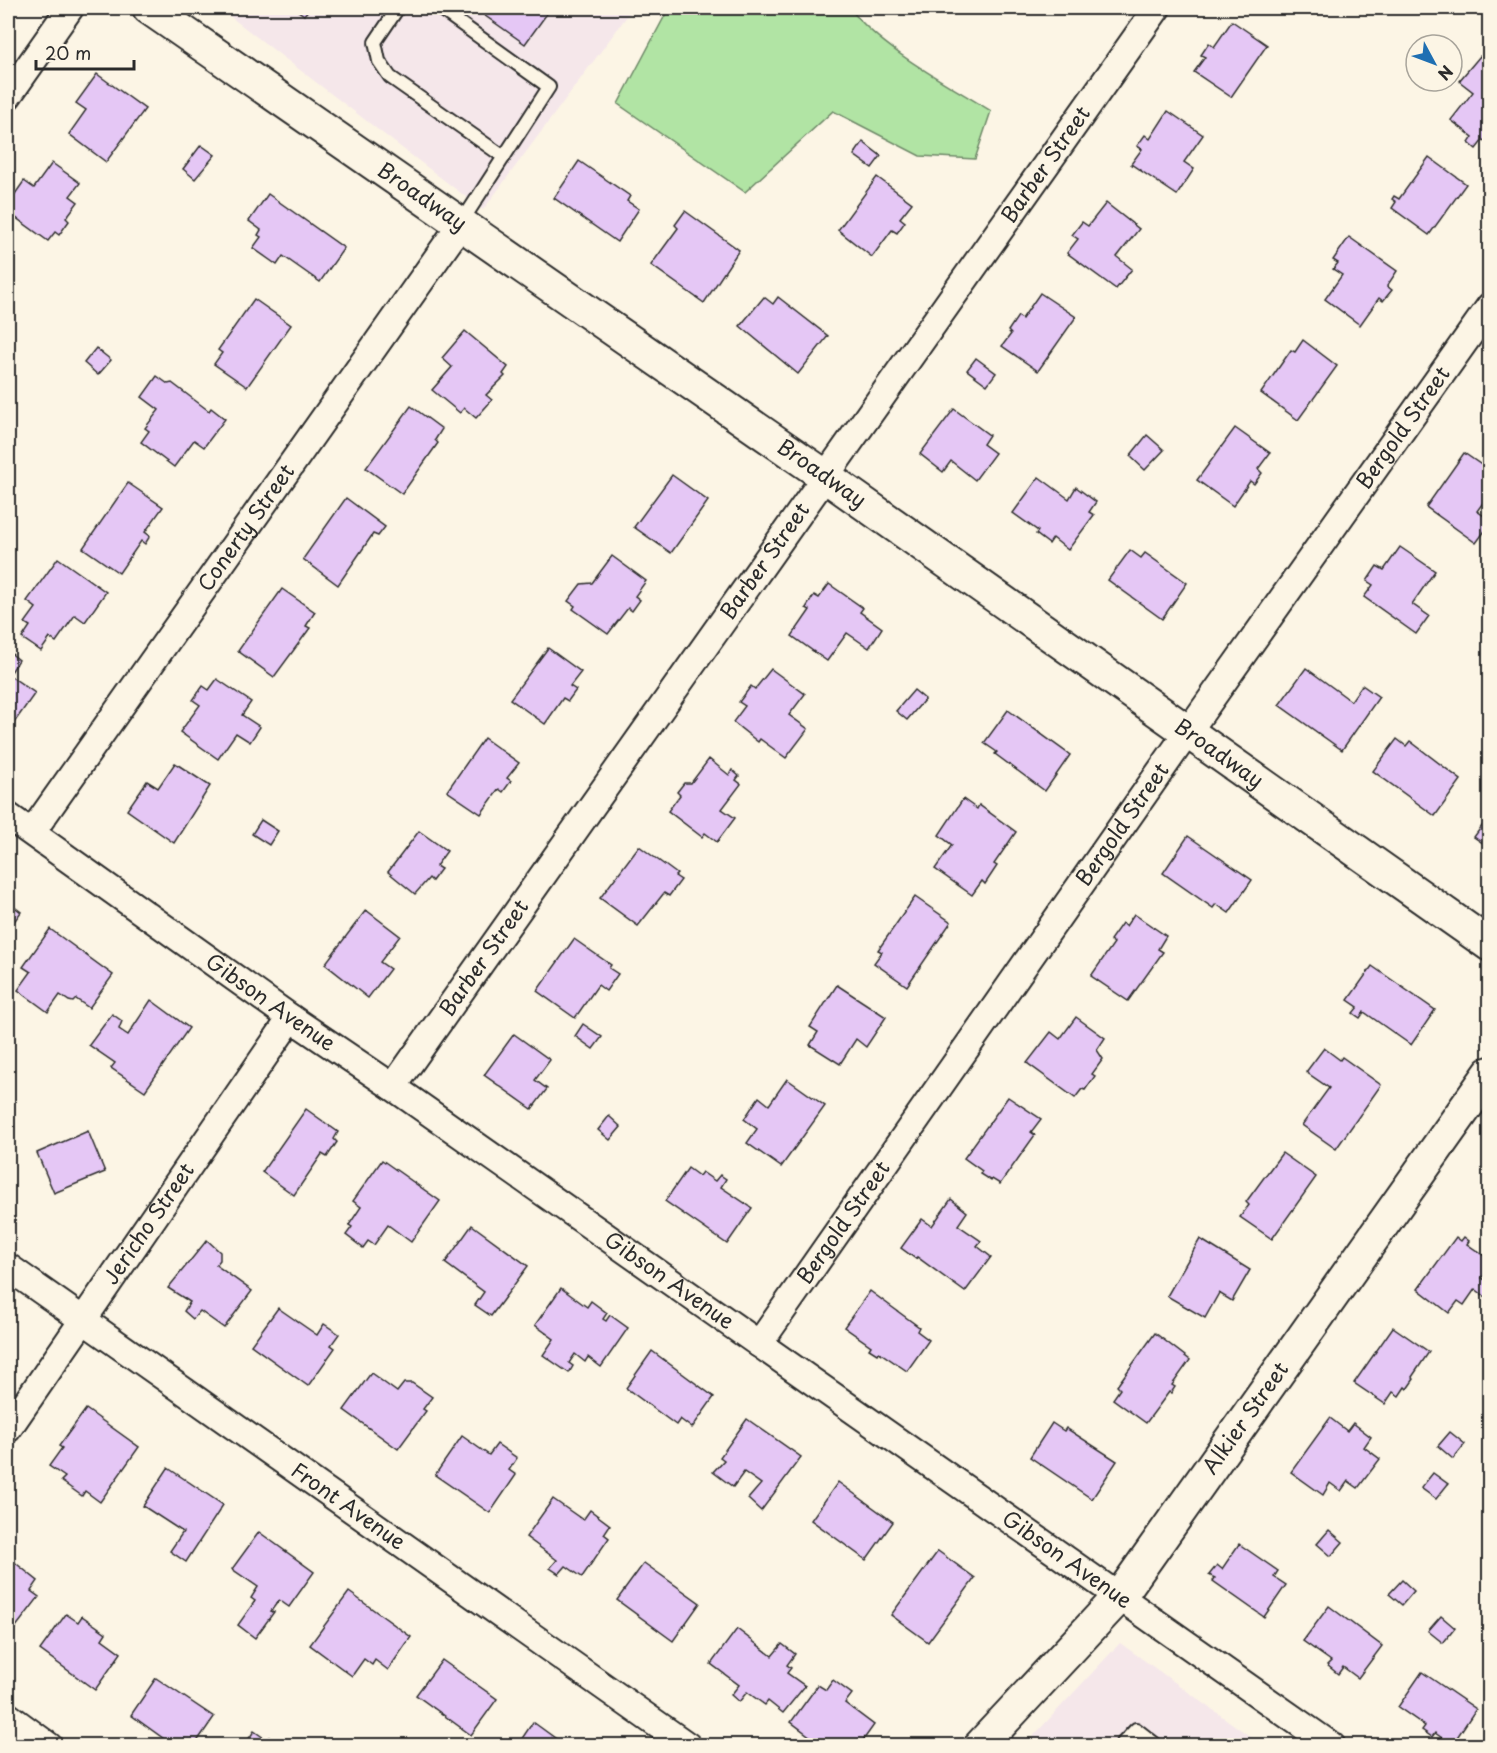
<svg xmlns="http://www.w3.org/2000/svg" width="1497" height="1753" font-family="'Playpen Sans',sans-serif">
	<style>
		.built { fill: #f5e7ea }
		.green { fill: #b1e4a4; stroke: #6e8868; stroke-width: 1.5 }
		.building { fill: #e5c7f5; stroke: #2b2b2b; stroke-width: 1.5 }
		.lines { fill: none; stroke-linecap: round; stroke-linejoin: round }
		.service-casing { stroke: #2b2b2b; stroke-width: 16 }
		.minor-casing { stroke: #2b2b2b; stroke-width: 30 }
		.tertiary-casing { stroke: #2b2b2b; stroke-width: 36 }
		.service { stroke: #fcf5e5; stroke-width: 12 }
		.minor { stroke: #fcf5e5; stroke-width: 26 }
		.tertiary { stroke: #fcf5e5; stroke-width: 32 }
		.labels { text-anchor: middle; stroke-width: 4.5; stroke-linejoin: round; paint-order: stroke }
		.street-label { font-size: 21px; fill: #2b2b2b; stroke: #fcf5e5 }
	</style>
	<rect width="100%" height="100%" fill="#fcf5e5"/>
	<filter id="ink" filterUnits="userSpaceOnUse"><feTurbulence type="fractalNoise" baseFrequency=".0167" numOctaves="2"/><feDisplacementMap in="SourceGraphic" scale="12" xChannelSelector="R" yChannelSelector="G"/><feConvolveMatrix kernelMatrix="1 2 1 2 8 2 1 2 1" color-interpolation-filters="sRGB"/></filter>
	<g filter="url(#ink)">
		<g class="built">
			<path d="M219 8H633L483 210Z"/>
			<path d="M1120 1643 1262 1745 1024 1746Z"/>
		</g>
		<path class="green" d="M669 8H850C879 48 948 84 991 111L975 159 920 156 833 111 745 192 618 104Z"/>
		<g class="building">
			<path d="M294 8H310L304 15Z"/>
			<path d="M474 8H551L525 44Z"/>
			<path d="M1232 21 1267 45 1231 97 1194 72 1205 57 1201 55 1209 43 1214 47Z"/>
			<path d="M1480 56 1490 65V138L1486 142 1483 140 1476 149 1469 143 1473 137 1451 120 1473 92 1459 81Z"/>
			<path d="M97 74 145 109 106 162 69 134 86 110 76 103Z"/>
			<path d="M1168 111 1203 135 1184 162 1194 169 1177 195 1131 164 1142 149 1137 146 1145 135 1150 139Z"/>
			<path d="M863 142 881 156 872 168 854 155Z"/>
			<path d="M201 145 215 155 195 179 183 169Z"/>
			<path d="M1429 157 1466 184 1429 235 1392 208 1396 202 1392 199 1394 196 1399 199Z"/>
			<path d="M579 161 630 196 627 201 639 209 617 242 554 198Z"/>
			<path d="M52 163 80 183 70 196 78 202 66 218 69 221 59 235 55 232 48 241 8 212V204L24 181 34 188Z"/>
			<path d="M877 177 912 203 900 218 905 222 897 233 892 230 872 257 838 230Z"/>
			<path d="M268 194 344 248 320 282 283 256 277 265 253 248 261 237 258 235 261 230 249 221Z"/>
			<path d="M1106 203 1139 229 1117 257 1132 269 1116 289 1067 253 1078 239 1072 235 1082 222 1088 226Z"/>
			<path d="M685 211 739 250 704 303 651 265 678 228 675 225Z"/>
			<path d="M1349 237 1397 271 1387 286 1392 290 1383 301 1379 298 1360 325 1325 299 1342 275 1333 269 1338 263 1333 260Z"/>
			<path d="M1040 293 1076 317 1038 371 1002 346 1011 334 1008 331 1018 316 1022 319Z"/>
			<path d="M764 297 773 304 778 297 828 336 798 374 740 326Z"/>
			<path d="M254 299 291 325 247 387 214 364 222 353 218 350Z"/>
			<path d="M465 331 508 367 503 374 505 376 486 395 492 400 476 418 464 408 460 413 432 390 452 367 442 358Z"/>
			<path d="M1303 340 1337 366 1298 420 1261 393 1291 350 1295 352Z"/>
			<path d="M96 348 111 360 98 375 84 363Z"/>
			<path d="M976 358 996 373 987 385 967 370Z"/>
			<path d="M157 376 168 384 172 383 209 411 211 408 225 419 204 447 194 440 174 467 141 442 149 431 145 428 159 410 142 397Z"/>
			<path d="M411 406 442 429 435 440 438 443 402 494 366 468Z"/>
			<path d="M954 409 989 435 983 444 995 453 975 480 951 461 943 472 920 454Z"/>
			<path d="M1235 428 1270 453 1258 469 1262 473 1254 484 1250 481 1233 506 1197 480Z"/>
			<path d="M1147 435 1164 450 1145 470 1130 456Z"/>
			<path d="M1464 453 1490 471V493L1477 511 1490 520V524L1476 543 1426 507Z"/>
			<path d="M672 475 708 501 671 553 634 527Z"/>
			<path d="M1039 477 1069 499 1076 487 1096 502 1089 512 1094 515 1068 550 1053 538 1049 544 1036 534 1038 531 1013 513Z"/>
			<path d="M128 483 163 507 145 532 150 536 145 544 141 541 119 573 83 548Z"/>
			<path d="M346 498 385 527 378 536 373 534 338 585 303 559Z"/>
			<path d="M1400 547 1435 571 1412 604 1429 616 1416 634 1364 597 1373 585 1367 581 1377 566 1384 570Z"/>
			<path d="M1130 550 1141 558 1145 553 1187 583 1162 619 1108 580Z"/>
			<path d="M612 556 646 581 635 596 640 600 632 611 628 608 608 634 573 609 575 606 568 601 581 584 592 583Z"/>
			<path d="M58 558 106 592 85 622 75 615 56 642 50 638 41 651 22 638 30 626 25 623 36 608 27 601Z"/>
			<path d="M829 584 863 608 860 612 882 628 869 648 847 633 827 661 792 636 810 610 806 608 814 595 819 598Z"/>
			<path d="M282 589 315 612 306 626 310 628 274 677 238 651Z"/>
			<path d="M548 648 581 672 570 686 576 690 568 701 563 698 545 724 510 699Z"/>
			<path d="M8 651 19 660 9 675 35 693 11 727 8 725Z"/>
			<path d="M1306 668 1351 701 1362 685 1379 697 1342 750 1279 705Z"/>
			<path d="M771 669 805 694 789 715 808 729 786 758 760 739 758 742 733 722 745 706 739 702 751 686 755 689Z"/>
			<path d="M217 679 251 702 242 715 260 727 250 742 236 733 218 759 180 732 200 705 193 700 203 686 209 690Z"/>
			<path d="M914 690 925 699 907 720 896 711Z"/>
			<path d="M1008 710 1070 755 1045 791 995 754 997 752 984 743Z"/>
			<path d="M484 738 519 763 507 778 511 781 503 792 499 789 481 814 447 791Z"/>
			<path d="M1397 739 1406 746 1410 741 1461 780 1435 816 1373 771Z"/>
			<path d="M709 759 729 775 732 770 739 776 736 780 741 784 722 809 735 818 717 842 705 833 702 837 668 811 680 795 677 792 684 783H691Z"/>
			<path d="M175 763 210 786 174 843 127 810 147 781 158 788Z"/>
			<path d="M963 799 977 809 979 805 1016 832 994 864 997 866 985 884 982 881 972 895 935 869 952 845 939 835Z"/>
			<path d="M1490 815V848L1474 837Z"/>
			<path d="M261 820 278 831 269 845 252 834Z"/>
			<path d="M419 831 447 851 436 866 441 869 432 881 429 878 415 894 388 872Z"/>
			<path d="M1188 836 1252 880 1229 913 1216 904 1213 908 1163 873Z"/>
			<path d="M639 846 677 874 675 876 681 880 669 896 664 893 638 926 600 898Z"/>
			<path d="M915 897 951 922 907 986 874 963 882 952 878 950Z"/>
			<path d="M8 902 21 912 8 930Z"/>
			<path d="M366 910 400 936 380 962 390 969 368 998 325 964Z"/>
			<path d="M1134 914 1166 936 1158 949 1163 952 1128 1001 1091 976 1114 943 1110 940 1122 923 1126 926Z"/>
			<path d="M50 929 113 975 89 1008 76 999 73 1002 69 1001 60 995 48 1012 18 990 31 972 23 967Z"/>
			<path d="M574 939 611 965 609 968 618 974 606 991 598 985 575 1018 537 991Z"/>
			<path d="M1372 966 1435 1010 1411 1045 1364 1012 1360 1018 1353 1013 1358 1007 1348 1000Z"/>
			<path d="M837 985 886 1017 866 1047 856 1039 840 1064 810 1045 818 1032 810 1027Z"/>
			<path d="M151 1000 189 1028 145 1091 111 1068 115 1063 89 1045 112 1014 122 1021 119 1029 128 1035Z"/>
			<path d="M1076 1017 1105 1038 1097 1050 1103 1059 1092 1074 1095 1076 1085 1090 1082 1089 1075 1098 1027 1063 1051 1032 1060 1039Z"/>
			<path d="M583 1024 602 1037 593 1049 575 1036Z"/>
			<path d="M514 1034 550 1060 535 1080 547 1089 532 1109 484 1075Z"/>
			<path d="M1324 1048 1340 1060 1342 1057 1381 1085 1336 1149 1302 1125 1329 1088 1306 1072Z"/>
			<path d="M787 1079 825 1106 781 1167 747 1143 757 1129 744 1119 759 1097 769 1105Z"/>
			<path d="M1008 1097 1041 1119 1031 1132 1035 1135 1000 1184 992 1179 991 1181 980 1174 982 1171 964 1158Z"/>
			<path d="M306 1109 338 1132 334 1139 337 1142 327 1157 322 1154 294 1195 262 1172Z"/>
			<path d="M609 1116 621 1127 610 1140 598 1130Z"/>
			<path d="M88 1131 105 1172 54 1193 37 1153Z"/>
			<path d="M1282 1153 1316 1177 1272 1239 1240 1217 1249 1205 1246 1202Z"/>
			<path d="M382 1160 440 1201 411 1242 388 1225 374 1245 368 1241 363 1248 346 1235 352 1227 349 1225 361 1207 353 1201Z"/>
			<path d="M688 1168 699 1176 702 1172 715 1181 720 1175 726 1179 721 1187 752 1208 727 1244 665 1201Z"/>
			<path d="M951 1199 967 1212 958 1225 981 1241 977 1246 991 1257 965 1292 917 1257 916 1259 901 1248 922 1219 932 1226Z"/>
			<path d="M472 1225 528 1266 491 1316 475 1305 484 1292 445 1263Z"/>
			<path d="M1456 1237 1461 1241 1464 1237 1469 1241 1467 1244 1490 1260V1268L1482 1278 1490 1283V1293L1486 1297 1475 1289 1464 1305 1458 1301 1449 1313 1418 1289Z"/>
			<path d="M1200 1239 1250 1270 1232 1301 1219 1293 1205 1318 1167 1296Z"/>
			<path d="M207 1240 220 1252V1260L216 1265 252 1291 224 1328 200 1311 193 1319 184 1311 190 1302 168 1288Z"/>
			<path d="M561 1288 587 1307 591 1301 607 1313 603 1319 606 1321 610 1315 628 1328 601 1367 588 1357 585 1362 575 1354 569 1363 573 1366 569 1373 543 1355 554 1339 535 1325Z"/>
			<path d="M870 1291 919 1327 917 1331 929 1340 907 1371 879 1352 877 1354 869 1349 871 1346 844 1327Z"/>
			<path d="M278 1308 317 1335 324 1324 339 1334 331 1345 335 1348 308 1386 251 1345Z"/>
			<path d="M1393 1327 1429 1352 1412 1377 1414 1379 1407 1389 1405 1387 1399 1396 1393 1392 1385 1404 1354 1383Z"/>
			<path d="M1155 1333 1190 1360 1172 1385 1175 1387 1171 1393 1169 1392 1146 1423 1113 1399 1120 1389 1117 1386Z"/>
			<path d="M652 1351 714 1397 692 1428 680 1419 676 1425 626 1388Z"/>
			<path d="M371 1373 397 1392 404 1383H412L432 1397 423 1409 426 1411 398 1449 344 1410Z"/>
			<path d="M86 1409 139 1447 100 1502 85 1491 82 1496 61 1481 65 1477 49 1466 62 1448 59 1446Z"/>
			<path d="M1330 1418 1347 1431 1353 1423 1371 1437 1364 1447 1380 1459 1358 1488 1348 1481 1341 1491 1330 1483 1323 1495 1291 1472Z"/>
			<path d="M747 1419 801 1457 761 1511 748 1499 761 1484 744 1472 733 1487 713 1472 724 1460 720 1457Z"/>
			<path d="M1052 1423 1064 1431 1066 1428 1117 1461 1092 1499 1030 1457Z"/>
			<path d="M1450 1432 1465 1444 1453 1459 1438 1446Z"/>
			<path d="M462 1436 489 1455 497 1444 517 1458 509 1470 516 1475 490 1513 435 1475Z"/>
			<path d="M168 1468 223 1505 186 1562 170 1551 183 1532 143 1506Z"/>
			<path d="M1433 1473 1448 1484 1436 1499 1421 1488Z"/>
			<path d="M838 1482 893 1522 866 1560 811 1520Z"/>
			<path d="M553 1499 583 1520 590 1510 610 1525 604 1534 609 1538 582 1577 566 1566 559 1574 550 1568 557 1560 526 1537Z"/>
			<path d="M1329 1530 1343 1542 1331 1556 1317 1544Z"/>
			<path d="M259 1532 314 1572 289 1607 279 1600 271 1611 274 1612 255 1638 238 1625 255 1601 251 1598 258 1587 232 1569Z"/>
			<path d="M1239 1544 1278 1571 1274 1577 1286 1585 1264 1617 1213 1581 1215 1578 1209 1575 1217 1565 1222 1569Z"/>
			<path d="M938 1551 975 1578 928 1642 891 1615Z"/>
			<path d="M8 1557 38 1581 31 1591 39 1597 12 1632 8 1629Z"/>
			<path d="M644 1563 700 1603 673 1641 617 1600Z"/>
			<path d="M1402 1580 1414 1591 1402 1605 1389 1594Z"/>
			<path d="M349 1592 411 1637 388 1670 375 1660 372 1665 364 1659 352 1676 310 1645Z"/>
			<path d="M1329 1606 1382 1646 1358 1678 1343 1667 1338 1674 1327 1665 1331 1661 1303 1641Z"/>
			<path d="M66 1614 78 1622 82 1616 106 1633 102 1639 121 1653 95 1690 40 1650Z"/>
			<path d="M1441 1616 1455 1628 1443 1643 1428 1631Z"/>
			<path d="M737 1629 772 1656 782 1644 795 1654 787 1665 791 1668 787 1673 805 1686 783 1713 768 1701 765 1705 747 1692 739 1702 731 1695 739 1685 711 1664Z"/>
			<path d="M442 1660 497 1699 471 1735 416 1695Z"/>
			<path d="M1422 1672 1476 1709 1452 1745 1435 1733 1432 1737 1422 1730 1425 1726 1398 1707Z"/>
			<path d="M156 1678 214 1717 194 1746H174L131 1715Z"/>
			<path d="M833 1680 852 1694 845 1703 874 1725 859 1746H823L791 1722 818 1685 826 1690Z"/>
			<path d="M533 1722 566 1746H517Z"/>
			<path d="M254 1731 267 1740 269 1737 282 1746H244Z"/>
		</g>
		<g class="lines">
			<g class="service-casing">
				<g id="service">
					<path d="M398 8 375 42 379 61 390 77 504 157"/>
					<path d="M439 8 549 87 461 223"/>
					<path d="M1120 1746 1136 1729 1158 1746"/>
				</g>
			</g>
			<g class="minor-casing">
				<g id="minor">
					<path d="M8 96 70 8"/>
					<path id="s1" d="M8 816 291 1018 393 1087 1332 1746"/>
					<path id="s2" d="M32 832 461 224"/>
					<path id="s3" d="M393 1087 1157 8"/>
					<path id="s4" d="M8 1267 688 1746"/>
					<path id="s5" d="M759 1344 1187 733 1490 306"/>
					<path id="s6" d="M8 1429 291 1018"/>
					<path d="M8 1716 49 1746"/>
				</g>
			</g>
			<g class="tertiary-casing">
				<g id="tertiary">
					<path id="s7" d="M149 8 825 476 1490 945"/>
					<path id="s8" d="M980 1746 1120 1596 1490 1073"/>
				</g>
			</g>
			<use href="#service" class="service"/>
			<use href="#minor" class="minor"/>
			<use href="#tertiary" class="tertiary"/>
		</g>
	</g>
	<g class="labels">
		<g class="street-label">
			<text dy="7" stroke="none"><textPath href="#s3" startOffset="1130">Barber Street</textPath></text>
			<text dy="7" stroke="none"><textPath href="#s7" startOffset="332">Broadway</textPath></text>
			<text dy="7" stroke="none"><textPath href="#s5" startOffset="1120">Bergold Street</textPath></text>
			<text dy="7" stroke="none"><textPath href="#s7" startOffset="818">Broadway</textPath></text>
			<text dy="7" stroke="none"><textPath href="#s2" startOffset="372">Conerty Street</textPath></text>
			<text dy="7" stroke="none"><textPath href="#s3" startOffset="644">Barber Street</textPath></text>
			<text dy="7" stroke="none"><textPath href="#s7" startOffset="1304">Broadway</textPath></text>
			<text dy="7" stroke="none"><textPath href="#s5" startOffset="634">Bergold Street</textPath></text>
			<text dy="7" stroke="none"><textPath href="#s3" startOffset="158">Barber Street</textPath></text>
			<text dy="7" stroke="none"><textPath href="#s1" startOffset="322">Gibson Avenue</textPath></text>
			<text dy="7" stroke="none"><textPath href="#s5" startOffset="148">Bergold Street</textPath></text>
			<text dy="7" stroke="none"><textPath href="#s6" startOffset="249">Jericho Street</textPath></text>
			<text dy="7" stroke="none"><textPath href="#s1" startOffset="808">Gibson Avenue</textPath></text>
			<text dy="7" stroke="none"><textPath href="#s8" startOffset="423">Alkier Street</textPath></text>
			<text dy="7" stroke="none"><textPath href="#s4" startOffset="416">Front Avenue</textPath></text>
			<text dy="7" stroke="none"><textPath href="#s1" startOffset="1294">Gibson Avenue</textPath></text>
		</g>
	</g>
	<rect width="1497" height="1753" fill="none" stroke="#fcf5e5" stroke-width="30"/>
	<rect x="15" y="15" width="1467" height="1723" fill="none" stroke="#2b2b2b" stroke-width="2" filter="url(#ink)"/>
	<g transform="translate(1434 63) rotate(131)"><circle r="28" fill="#fcf5e5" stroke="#a8a49b" stroke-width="1.5"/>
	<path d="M0-4.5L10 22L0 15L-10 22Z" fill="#1f6fb2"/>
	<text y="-9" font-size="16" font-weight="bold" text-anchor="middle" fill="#2b2b2b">N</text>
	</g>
	<path d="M36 60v9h98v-9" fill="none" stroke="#2b2b2b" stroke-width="3"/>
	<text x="45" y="60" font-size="18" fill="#2b2b2b" stroke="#fcf5e5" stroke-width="4.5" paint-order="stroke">20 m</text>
</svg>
